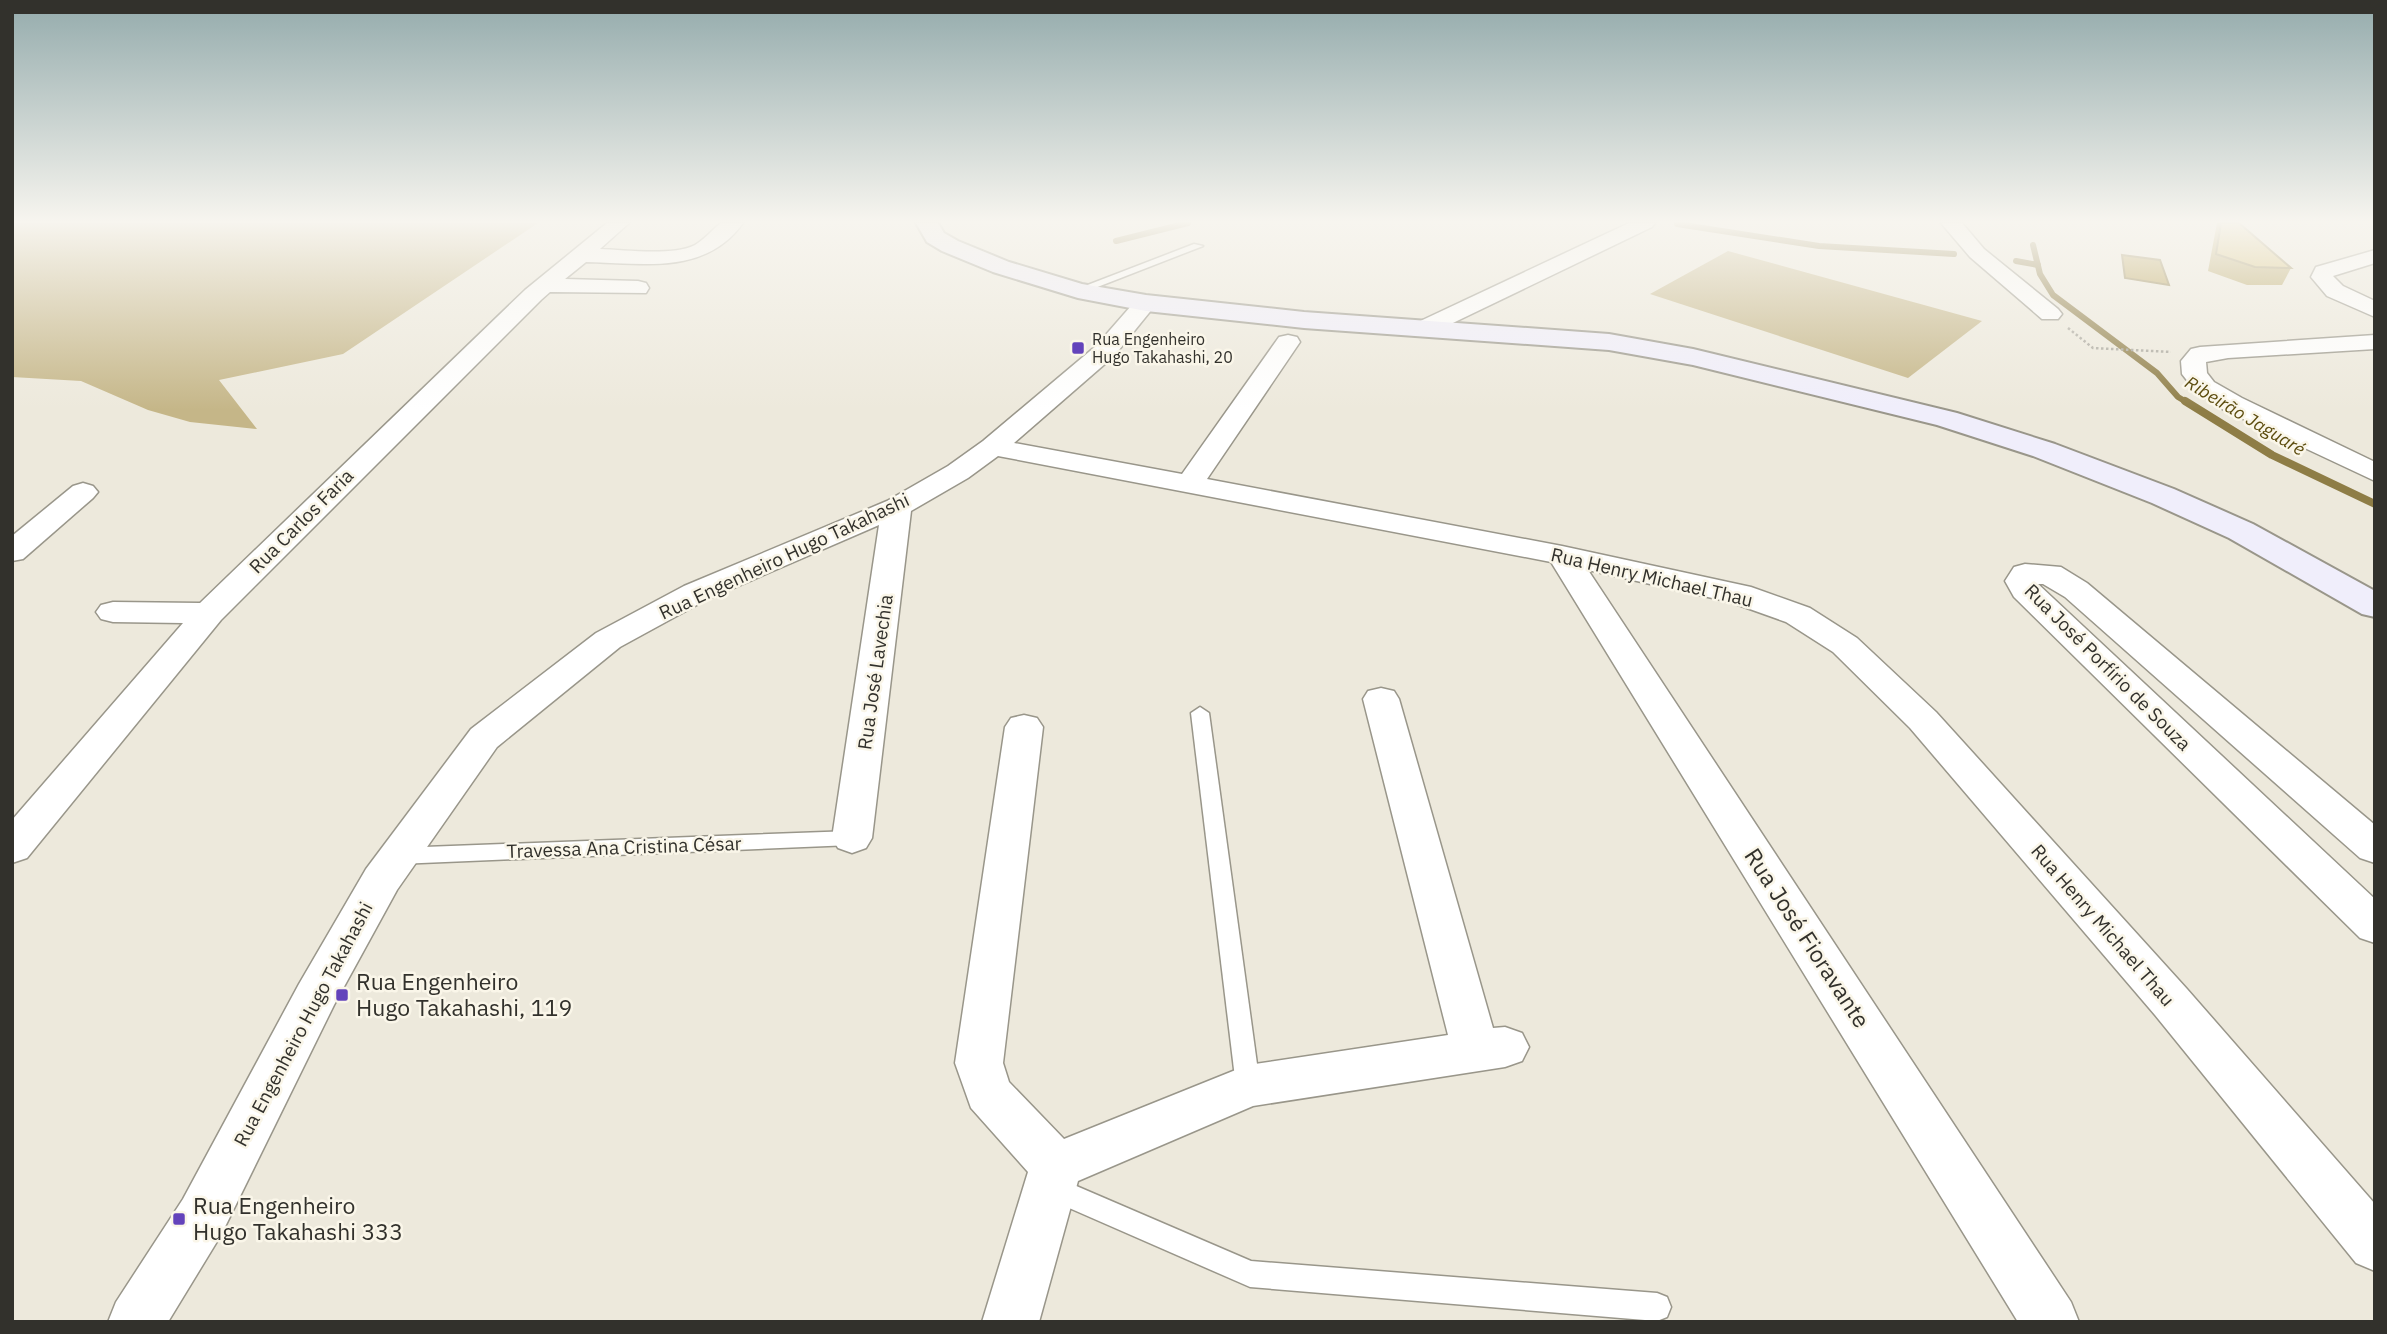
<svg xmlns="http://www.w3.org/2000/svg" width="2387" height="1334" font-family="'IBM Plex Sans',sans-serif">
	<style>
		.green { fill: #c5b688 }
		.water { fill: #b69e51; stroke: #8e7d46; stroke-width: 2 }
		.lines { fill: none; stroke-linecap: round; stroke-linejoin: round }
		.stream-far1 { stroke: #8e7d46; stroke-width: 6 }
		.stream { stroke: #8e7d46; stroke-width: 8 }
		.service-casing { stroke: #99968a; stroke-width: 3 }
		.minor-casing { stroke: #99968a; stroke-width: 3 }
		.secondary-casing { stroke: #99968a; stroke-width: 4 }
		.path { stroke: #a8a59b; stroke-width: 2.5; stroke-dasharray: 2.5 2.5; stroke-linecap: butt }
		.service { fill: #fff; fill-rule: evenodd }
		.minor { fill: #fff; fill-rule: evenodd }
		.secondary { fill: #f0eefb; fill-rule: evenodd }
		.wall { fill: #b6a35f }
		.building { fill: #d4bd6f; stroke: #94844e; stroke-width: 2 }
		.poi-dot { fill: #6343bb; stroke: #faf6e9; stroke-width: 2.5 }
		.labels { text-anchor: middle; stroke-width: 5; stroke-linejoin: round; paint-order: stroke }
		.far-poi-label { font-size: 16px; fill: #32312c; stroke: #faf6e9; text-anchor: start }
		.far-water-label { font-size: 18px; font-style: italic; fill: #5c4c0e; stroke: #faf6e9 }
		.street-label { font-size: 19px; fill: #32312c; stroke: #faf6e9 }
		.near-street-label { font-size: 23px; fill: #32312c; stroke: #faf6e9 }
		.near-poi-label { font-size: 23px; fill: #32312c; stroke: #faf6e9; text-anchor: start }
	</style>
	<rect width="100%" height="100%" fill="#ede9dc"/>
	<g class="green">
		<path d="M12 223H538L343 354 219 380 257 429 190 422 148 410 81 381 12 377Z"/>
		<path d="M1728 251 1982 321 1908 378 1650 294Z"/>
	</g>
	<path class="water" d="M2122 255 2160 260 2169 285 2125 278Z"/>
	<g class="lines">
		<g class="stream-far1">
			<path d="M1677 224 1819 246 1954 254"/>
			<path d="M1116 241 1188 223"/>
			<path d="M2033 245 2040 274 2053 295 2157 373 2178 397 2188 403"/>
			<path d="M2016 261 2038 265"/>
		</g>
		<path class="stream" d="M2185 401 2272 455 2375 504"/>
		<g class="service-casing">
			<g id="service">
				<path d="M1194 244 1203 246 1082 293 1072 291Z"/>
				<path d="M1200 707 1209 713 1260 1086 1257 1093 1248 1097 1239 1093 1236 1086 1191 713Z"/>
				<path d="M852 831 859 833 862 838 859 843 852 845 398 864 391 861 388 856 391 851 398 848Z"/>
				<path d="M1053 1176 1251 1261 1657 1293 1667 1297 1671 1307 1667 1317 1657 1321 1250 1287 1044 1197 1040 1188 1044 1179Z"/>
			</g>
		</g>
		<g class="minor-casing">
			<g id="minor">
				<path d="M607 223H629L600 249C625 250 674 256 695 245 705 239 712 230 721 223H743C705 276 642 263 586 262L565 279 638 281 646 283 649 288 646 293 550 292 541 300 221 620 27 858 12 863V820L183 623 113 622 101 619 96 612 101 605 113 602 200 603 525 290Z"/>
				<path d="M1629 223H1655L1652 227 1430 334H1414L1410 329 1414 324Z"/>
				<path d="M1941 223H1962L1984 249 2058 309 2062 314 2058 319H2042L1970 257Z"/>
				<path d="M2375 250V263L2333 276 2343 286 2375 301V317L2327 296 2311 277 2316 267Z"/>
				<path d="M1146 296 1154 298 1157 303 1114 356 1014 443 1182 474 1279 337 1288 335 1297 337 1300 342 1207 479 1562 546 1751 587 1810 608 1857 638 1936 712 2187 989 2375 1204V1271L2356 1263 2155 1015 1910 728 1833 652 1786 622 1730 602 1588 570 2071 1302 2079 1322H2018L1551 562 998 456 968 478 911 511 872 838 866 848 852 853 838 848 832 838 879 525 706 600 620 647 497 747 397 890 334 1005 221 1235 168 1322H108L116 1302 183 1199 299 984 366 869 471 729 596 633 684 586 887 501 948 466 983 441 1096 346 1138 298Z"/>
				<path d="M2375 335V349L2228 358 2206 362 2207 373 2214 382 2242 398 2375 462V481L2224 410 2196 392 2182 374 2181 361 2191 349 2200 347Z"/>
				<path d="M83 483 93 486 98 492 93 498 23 559 12 561V536L73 486Z"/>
				<path d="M2025 564 2061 567 2087 583 2375 825V863L2360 858 2065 597 2043 584H2038L2375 899V943L2360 938 2014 597 2005 581 2014 567Z"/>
				<path d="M1381 688 1394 691 1399 699 1493 1028 1505 1027 1522 1033 1529 1047 1522 1061 1505 1067 1253 1106 1078 1181 1039 1322H982L1028 1172 971 1108 955 1063 1005 727 1011 718 1024 715 1037 718 1043 727 1003 1063 1009 1082 1064 1139 1248 1065 1448 1035 1363 699 1368 691Z"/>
			</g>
		</g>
		<g class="secondary-casing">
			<path id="secondary" d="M916 223H938L944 233 958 241 1009 262 1082 284 1146 295 1304 312 1609 334 1693 349 1957 413 2055 444 2174 489 2253 524 2375 591V617L2362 614 2229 538 2152 503 2033 456 1937 425 1693 365 1609 350 1304 328 1146 311 1078 298 993 272 942 251 927 242Z"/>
		</g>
		<path class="path" d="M2068 328 2093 348 2171 352"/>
		<use href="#service" class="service"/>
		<use href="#minor" class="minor"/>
		<use href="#secondary" class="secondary"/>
	</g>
	<path class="wall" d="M2217 223H2239L2291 268 2282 285H2247L2208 271Z"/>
	<path class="building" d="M2221 223H2239L2291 268 2255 267 2216 254Z"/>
	<linearGradient id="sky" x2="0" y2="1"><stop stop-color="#94abac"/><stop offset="0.54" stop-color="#f7f5ef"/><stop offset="1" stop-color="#f7f5ef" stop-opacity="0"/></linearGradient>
	<rect width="2387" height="410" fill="url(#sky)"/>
	<g class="poi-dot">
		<rect x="1071" y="341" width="14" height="14" rx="3.5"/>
		<rect x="335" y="988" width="14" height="14" rx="3.5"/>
		<rect x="172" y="1212" width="14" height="14" rx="3.5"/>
	</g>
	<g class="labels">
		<g class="far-poi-label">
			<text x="1092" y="345">Rua Engenheiro<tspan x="1092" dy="18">Hugo Takahashi, 20</tspan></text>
		</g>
		<g class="far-water-label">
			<text transform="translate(2245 416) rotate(31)" y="6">Ribeirão Jaguaré</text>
		</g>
		<g class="street-label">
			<text transform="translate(301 521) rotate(-45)" y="7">Rua Carlos Faria</text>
			<text transform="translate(784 556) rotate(-25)" y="7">Rua Engenheiro Hugo Takahashi</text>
			<text transform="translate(1652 577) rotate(13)" y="7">Rua Henry Michael Thau</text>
			<text transform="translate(2108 667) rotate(45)" y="7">Rua José Porfírio de Souza</text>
			<text transform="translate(875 672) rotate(-82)" y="7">Rua José Lavechia</text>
			<text transform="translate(624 847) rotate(-2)" y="7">Travessa Ana Cristina César</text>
			<text transform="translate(2103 925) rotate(49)" y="7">Rua Henry Michael Thau</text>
			<text transform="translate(303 1024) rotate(-62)" y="7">Rua Engenheiro Hugo Takahashi</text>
		</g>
		<g class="near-street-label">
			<text transform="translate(1807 938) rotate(57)" y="8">Rua José Fioravante</text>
		</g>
		<g class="near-poi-label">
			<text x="356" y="990">Rua Engenheiro<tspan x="356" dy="26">Hugo Takahashi, 119</tspan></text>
			<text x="193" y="1214">Rua Engenheiro<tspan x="193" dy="26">Hugo Takahashi 333</tspan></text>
		</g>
	</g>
	<rect width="2387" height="1334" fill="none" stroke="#32312c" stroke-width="28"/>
</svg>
